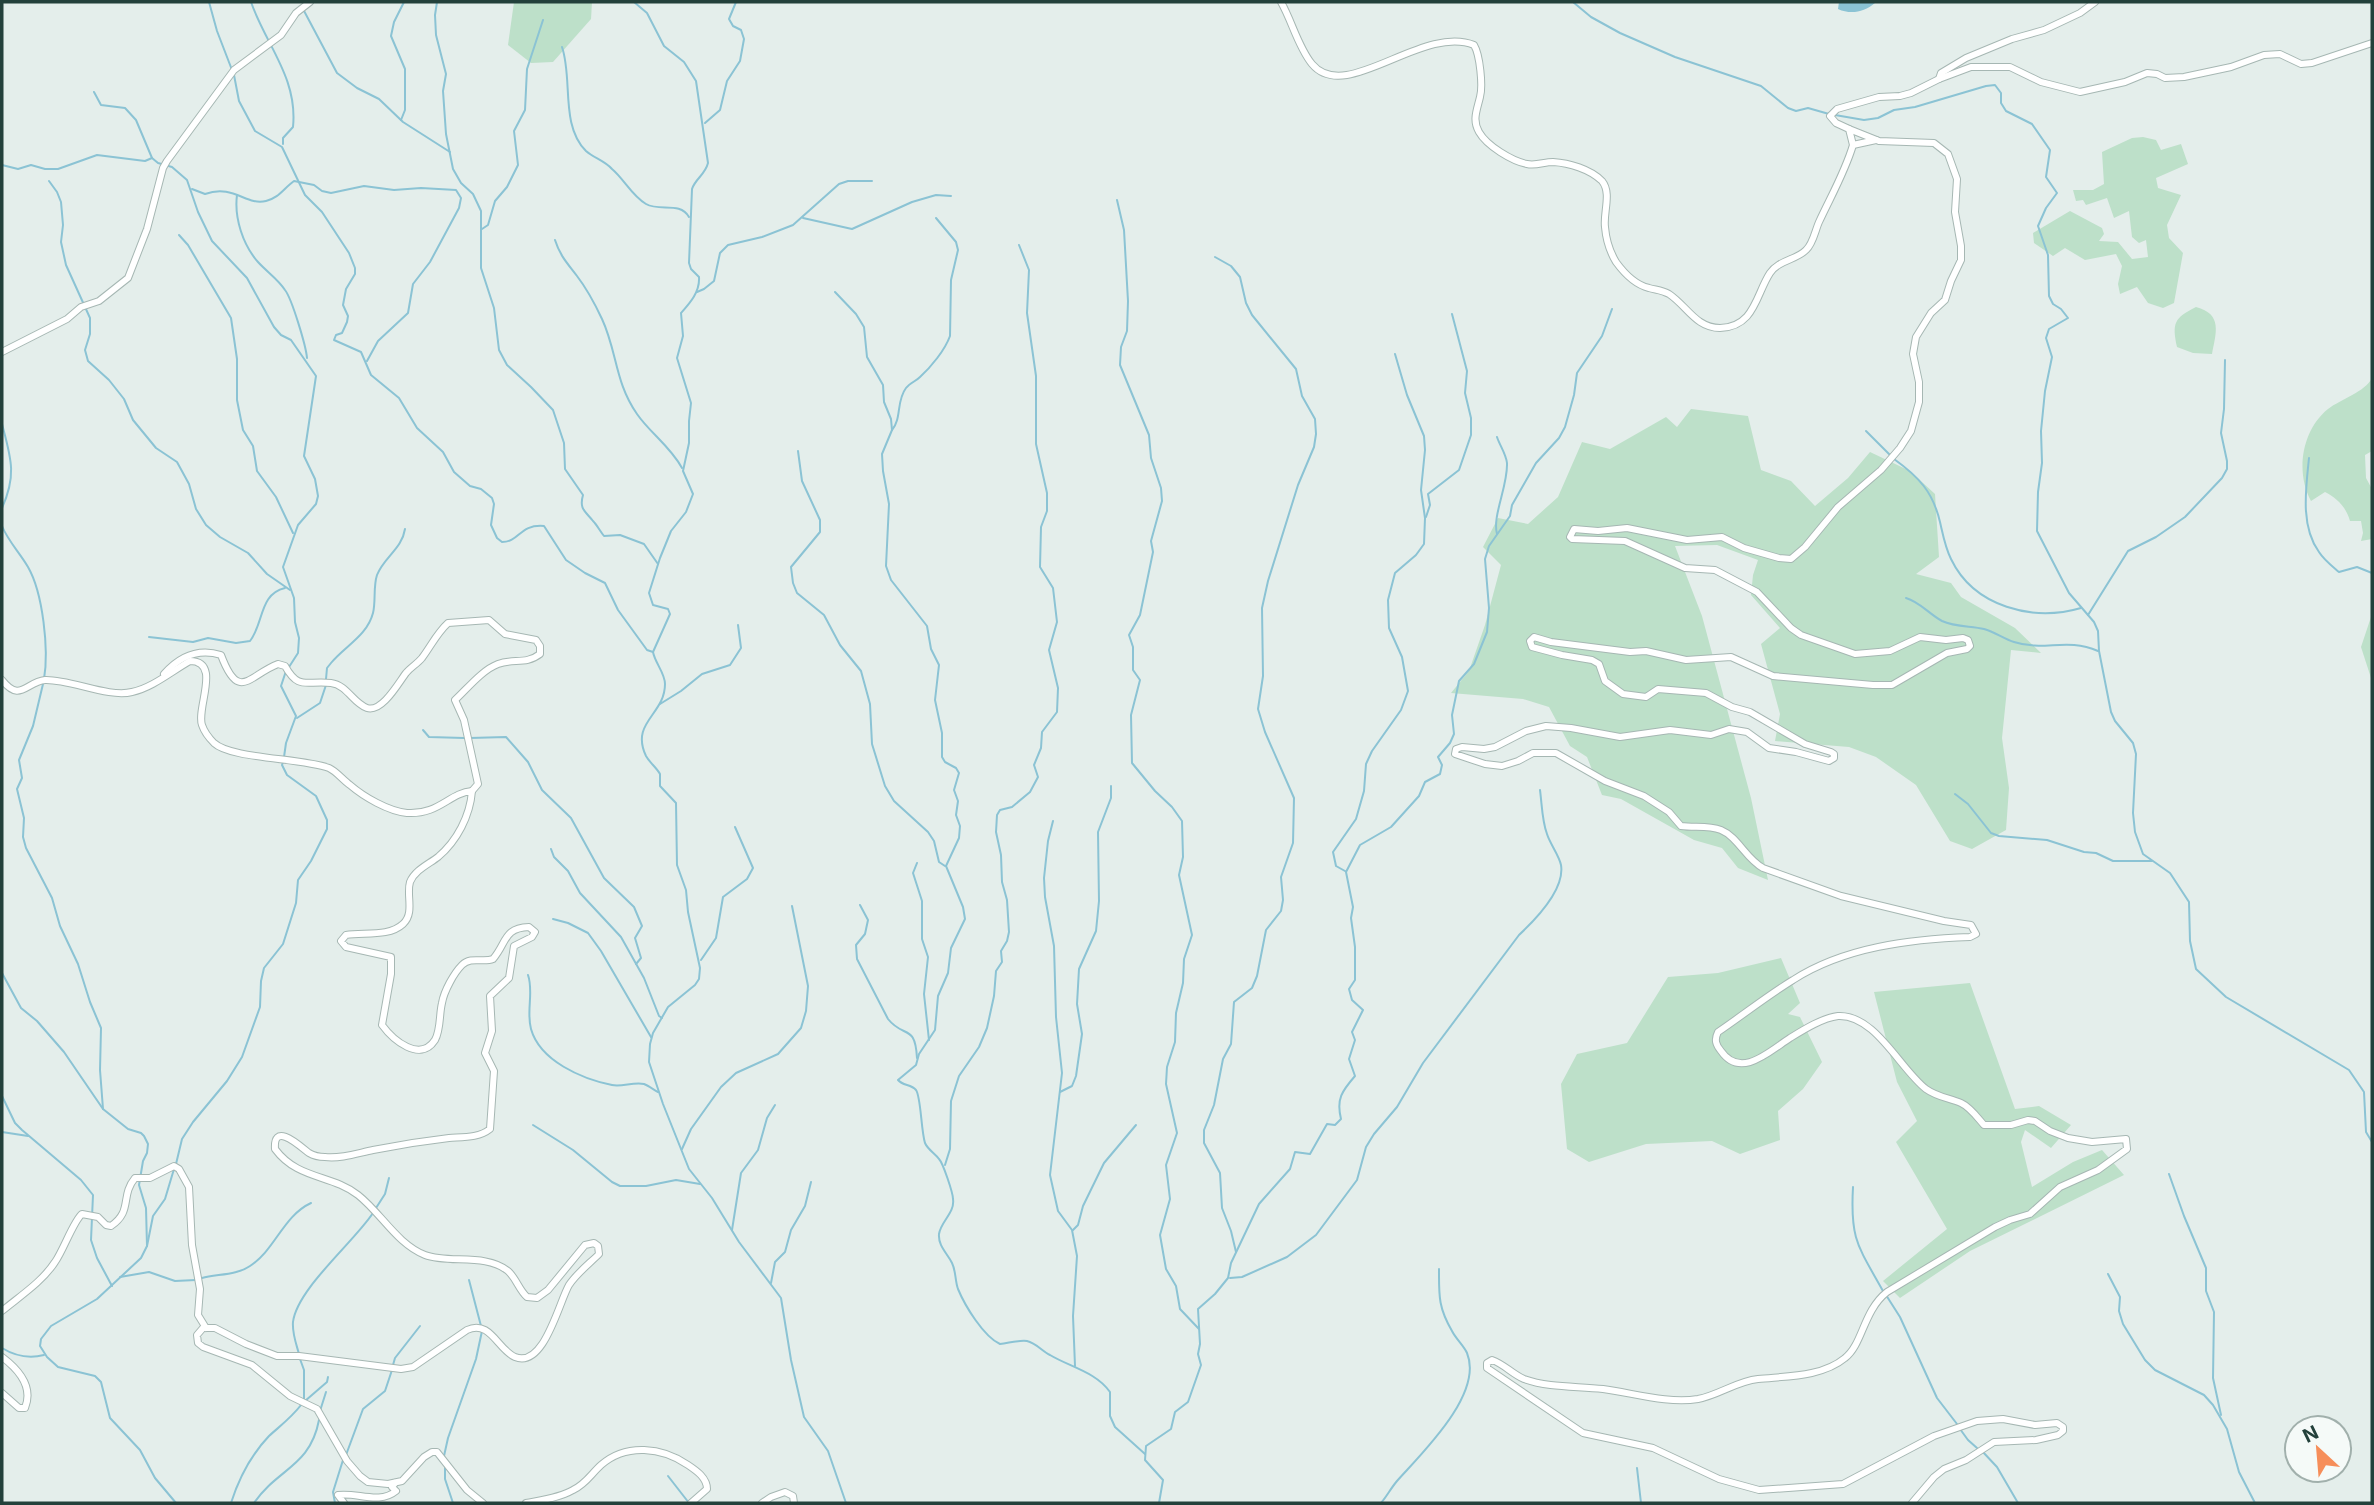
<svg xmlns="http://www.w3.org/2000/svg" width="2374" height="1505" font-family="Inter,sans-serif">
	<style>
		.green { fill: #bde0c9 }
		.water { fill: #8bc3d4 }
		.lines { fill: none; stroke-linecap: round; stroke-linejoin: round }
		.stream { stroke: #8bc3d4; stroke-width: 2 }
		.minor-casing { stroke: #a6b7b3; stroke-width: 8 }
		.minor { stroke: #fff; stroke-width: 6 }
	</style>
	<rect width="100%" height="100%" fill="#e4eeeb"/>
	<g class="green">
		<path d="M514 2H592L591 19 553 62 531 63 508 45Z"/>
		<path d="M2143 137 2156 140 2161 150 2181 144 2188 164 2156 178 2158 188 2181 195 2167 225 2169 238 2183 253 2174 303 2163 308 2148 303 2137 287 2120 294 2118 284 2122 266 2116 254 2085 260 2065 248 2053 256 2034 243 2033 233 2070 211 2102 228 2104 234 2099 241 2118 242 2132 259 2148 257 2146 240 2139 243 2132 237 2129 211 2114 218 2107 198 2086 205 2083 200 2076 201 2073 190H2093L2104 184 2102 152 2132 138Z"/>
		<path d="M2196 307C2223 314 2216 333 2212 354L2193 353 2177 347C2172 323 2174 318 2196 307Z"/>
		<path d="M2372 378V451L2365 455 2366 478 2372 489V539L2361 541 2363 533 2361 521H2350C2346 507 2338 499 2325 492L2311 501C2295 472 2302 430 2328 409 2341 399 2365 392 2372 378Z"/>
		<path d="M1691 409 1748 416 1761 470 1791 481 1815 506 1848 478 1870 452 1910 471 1935 494 1939 557 1916 574 1951 583 1961 597 2015 628 2041 653 2011 650 2002 738 2009 788 2006 830 1972 849 1950 841 1916 785 1876 757 1849 747 1775 741 1780 714 1761 644 1780 628 1751 595 1753 575 1758 560 1717 545 1675 546 1702 616 1751 798 1768 880 1738 868 1722 848 1694 840 1621 799 1602 795 1587 757 1570 746 1549 707 1523 699 1451 693 1469 671 1485 625 1501 565 1483 547 1498 518 1528 524 1558 497 1582 442 1610 449 1666 417 1677 427Z"/>
		<path d="M2372 614V681L2361 647Z"/>
		<path d="M1781 958 1800 1003 1788 1014 1800 1017 1822 1062 1803 1089 1778 1111 1780 1140 1740 1154 1712 1141 1646 1144 1589 1162 1567 1149 1561 1084 1577 1054 1627 1043 1668 977 1718 973Z"/>
		<path d="M1970 983 2015 1109 2039 1106 2071 1125 2051 1148 2025 1130 2021 1142 2032 1187 2073 1162 2102 1150 2124 1175 1970 1251 1900 1298 1883 1281 1947 1229 1896 1142 1917 1121 1897 1082 1874 992Z"/>
	</g>
	<path class="water" d="M1839 2H1874L1875 3C1864 12 1851 15 1838 9Z"/>
	<g class="lines">
		<g class="stream">
			<path d="M209 2 217 31 232 70"/>
			<path d="M251 2C266 45 298 78 293 127L283 138V144"/>
			<path d="M437 2 435 15 436 35 446 74 443 91 446 134 453 169 461 183 473 194 481 211V268L494 308 499 350 507 365 531 387 553 410 564 443 565 469 583 495C579 509 585 511 593 521 597 525 600 531 604 536L620 535 644 544 658 564"/>
			<path d="M634 2 647 13 664 46 684 62 696 81 708 163C705 175 695 179 692 189L689 263 691 269 699 277C700 292 690 303 681 313L683 336 677 358 691 403 689 421V443L683 471 693 494 686 512 671 531 660 558 649 593 653 605 668 609 670 614 653 652C655 663 665 673 665 684 665 715 630 722 646 756 650 763 656 767 660 774V786L676 803 677 865 686 890 688 912 700 968 699 979 695 985 668 1007 653 1033 650 1044 649 1062 663 1104 689 1169 712 1198 739 1242 781 1298 791 1360 804 1417 828 1451 846 1503"/>
			<path d="M1573 2 1591 17 1620 33 1675 57 1761 86 1788 108 1796 111 1808 108 1829 114"/>
			<path d="M303 9 337 73 357 88 379 99 403 122 450 152"/>
			<path d="M562 47C573 79 560 125 586 151 594 158 605 161 612 169 624 179 632 196 646 204 660 212 680 201 689 217"/>
			<path d="M234 75 239 101 255 131 282 147 305 195 322 212 349 253 355 268V274L346 289 343 305 348 316 347 322 342 333 336 335 334 340 361 352 371 375 399 398 417 428 443 452 454 472 470 486 481 489 492 498 494 504 491 525 497 538 502 542C520 542 519 524 544 526L566 560 585 573 605 583 618 610 647 650 653 652"/>
			<path d="M94 92 101 105 125 108 136 120 152 158 158 163 172 167 187 180 198 212 212 241 247 278 274 327 281 335 291 340 316 376 304 456 315 479 318 496 316 504 298 525 283 567 294 598 295 622 299 638 298 653 289 667"/>
			<path d="M1835 115 1864 120 1878 118 1894 110 1915 107 1986 86 1995 85 2001 93V103L2006 111 2032 124 2050 150 2046 177 2057 193 2046 208 2038 226 2048 255 2049 296 2053 304 2061 309 2068 318 2049 329 2046 338 2052 357 2045 391 2041 431 2042 463 2038 492 2037 531 2069 593 2094 622 2098 631 2099 651 2111 712 2115 721 2133 743 2136 754 2133 813 2135 832 2143 854 2170 873 2189 902 2190 941 2196 969 2226 997 2349 1070 2364 1092 2366 1132 2372 1142"/>
			<path d="M401 120 405 110V69L391 36 394 22 404 2"/>
			<path d="M705 123 720 110 727 81 740 61 744 39 741 30 733 26 729 19 736 2"/>
			<path d="M2 165 18 169 31 165 45 169H58L97 155 145 161 152 158"/>
			<path d="M49 181 57 192 61 202 63 225 61 242 66 265 90 318V334L85 350 88 361 109 380 124 399 133 420 156 448 177 462 189 484 196 509 206 525 220 537 248 553 267 574 290 590"/>
			<path d="M192 189 205 194C234 184 246 206 266 201 279 198 284 188 294 181L314 185 322 191 331 193 364 186 394 190 421 188 456 190 461 198 459 208 430 262 413 284 408 313 378 341 367 361"/>
			<path d="M237 195C234 218 243 245 258 262 267 272 278 279 285 290 292 299 306 346 307 358"/>
			<path d="M1117 200 1124 230 1128 301 1127 331 1121 347 1120 365 1149 435 1151 458 1161 488 1162 501 1151 541 1153 552 1140 615 1129 635 1133 647V670L1140 680 1131 715 1132 763 1155 791 1172 807 1182 821 1183 857 1179 875 1192 935 1184 959 1183 983 1176 1013 1175 1042 1167 1067 1166 1084 1177 1133 1166 1165 1170 1199 1160 1235 1166 1269 1176 1286 1180 1309 1199 1329"/>
			<path d="M803 218 852 229 912 202 936 195 951 196"/>
			<path d="M482 229 488 225 495 201 507 187 518 165 514 131 525 110 527 69 543 20"/>
			<path d="M179 235 188 245 231 318 237 359V400L243 430 253 446 257 471 276 497 293 533"/>
			<path d="M555 240C560 256 568 264 577 276 587 289 595 304 602 319 617 351 615 383 637 414 650 433 670 446 682 468"/>
			<path d="M1215 257 1231 266 1240 277 1246 303 1252 315 1296 369 1302 396 1315 419 1316 434 1314 447 1298 485 1268 581 1262 608 1263 676 1258 709 1265 732 1294 798 1293 843 1281 877 1283 900 1281 911 1266 930 1257 976 1252 988 1234 1002 1231 1044 1223 1059 1214 1105 1204 1130V1143L1220 1173 1222 1208 1231 1231 1236 1252"/>
			<path d="M697 292 704 289 714 281 720 253 728 245 762 237 793 225 839 184 848 181H872"/>
			<path d="M835 292 856 314 864 327 867 357 883 385 884 402 891 419 892 430 882 454 883 471 889 504 886 566 891 580 927 626 931 649 939 665 935 700 942 733V757L945 762 956 768 959 773 954 790 958 801 956 815 960 826 959 838 946 866 963 907 965 919 951 948 948 973 938 996 935 1030 919 1054 916 1065 898 1080C903 1086 911 1084 916 1090 921 1097 921 1130 925 1143 928 1150 935 1153 939 1159 943 1163 953 1193 953 1199 955 1213 941 1221 939 1234 938 1246 947 1253 952 1263 956 1271 955 1281 958 1289 965 1306 984 1337 1000 1344 1009 1343 1018 1340 1027 1341 1036 1343 1042 1351 1050 1355 1070 1367 1096 1372 1110 1392V1416L1115 1427 1145 1454"/>
			<path d="M2 424C11 458 17 475 2 508"/>
			<path d="M892 430C902 418 896 401 906 388 910 383 916 381 920 377 931 367 945 350 950 336L951 280 958 250 956 242 936 218"/>
			<path d="M1866 431 1890 455"/>
			<path d="M798 451 802 481 820 520V532L791 567 793 583 797 593 824 615 840 645 861 671 870 704 872 744 885 786 894 801 928 832 934 841 939 862 945 866"/>
			<path d="M2309 458C2306 488 2300 526 2319 552 2324 560 2332 566 2339 572L2357 567 2372 573"/>
			<path d="M1894 459C1919 477 1933 492 1940 522 1943 535 1945 547 1951 559 1974 607 2033 622 2081 608"/>
			<path d="M1426 517 1430 505 1428 494 1459 470 1471 435V418L1465 393 1467 371 1452 314"/>
			<path d="M2 526C8 541 20 553 28 567 43 593 49 650 44 679"/>
			<path d="M1497 534C1492 516 1508 486 1507 463 1506 454 1500 446 1497 437"/>
			<path d="M1906 598C1920 602 1929 614 1942 621 1955 627 1971 626 1984 629 1995 632 2004 639 2014 642 2045 652 2066 637 2098 651"/>
			<path d="M2088 615 2128 551 2156 537 2185 517 2222 478 2227 469V461L2221 433 2224 409 2225 360"/>
			<path d="M149 637 193 642 208 638 236 643 250 641C264 623 259 594 285 588"/>
			<path d="M326 679 327 668 331 663C345 646 367 636 373 613 376 601 373 587 377 575 384 557 402 549 405 529"/>
			<path d="M43 684 33 726 19 760 22 778 17 789 24 818 23 837 26 848 52 898 60 926 78 964 90 1002 101 1028 100 1070 103 1109"/>
			<path d="M660 704 681 691 702 674 730 665 741 648 738 625"/>
			<path d="M297 718 320 703 326 685"/>
			<path d="M423 730 429 737 464 738"/>
			<path d="M470 738 506 737 528 762 542 790 571 818 604 878 634 907 642 926 635 938 641 958 636 964"/>
			<path d="M284 757 286 743 296 716 281 686 286 671"/>
			<path d="M1955 794 1968 804 1991 833 1999 836 2047 840 2084 852 2096 853 2113 861H2152"/>
			<path d="M1053 821 1048 841 1044 878 1045 897 1054 946 1056 1017 1062 1073 1050 1175 1058 1211 1072 1230 1077 1256 1073 1316 1075 1366"/>
			<path d="M551 849 554 857 568 871 580 893 621 937 644 978 659 1016 662 1018"/>
			<path d="M917 863 913 873 922 901V939L928 957 924 994 929 1040"/>
			<path d="M1345 871 1336 866 1333 852 1356 819 1364 791 1366 764 1372 751 1401 710 1408 691 1402 657 1389 628 1388 600 1395 573 1416 555 1424 544 1425 518 1421 490 1425 450 1424 436 1407 395 1395 354"/>
			<path d="M860 905 868 920 865 934 856 945 857 959 888 1019C904 1039 915 1023 917 1058"/>
			<path d="M553 919 568 923 588 933 601 951 651 1037"/>
			<path d="M701 960 716 938 723 897 747 879 753 868 735 827"/>
			<path d="M2 973 21 1008 37 1021 64 1052 103 1109 128 1129 141 1133 144 1136 148 1144 147 1153 143 1161 139 1185 146 1208 147 1246"/>
			<path d="M528 975C534 992 526 1011 531 1029 540 1061 582 1079 612 1085 622 1087 633 1082 644 1084 649 1086 654 1090 658 1092"/>
			<path d="M1060 1092 1072 1086 1076 1076 1082 1034 1077 1004 1079 969 1096 931 1099 901 1098 832 1111 798V786"/>
			<path d="M2 1096 15 1123 22 1130 81 1180 93 1195 91 1240 97 1258 112 1286"/>
			<path d="M533 1125 573 1150 612 1182 620 1186H646L676 1180 700 1184"/>
			<path d="M2 1132 28 1136"/>
			<path d="M682 1149 691 1129 721 1087 736 1073 778 1054 801 1028 806 1011 808 986 792 906"/>
			<path d="M176 1164 182 1139 193 1122 227 1081 242 1057 260 1007 261 981 264 968 283 944 296 903 298 880 311 861 327 829V820L316 796 287 775 282 765 283 762"/>
			<path d="M945 1165 950 1149 951 1101 959 1076 979 1047 987 1028 994 996 996 971 1002 962 1001 951 1007 941 1009 932 1007 900 1002 882 1001 855 996 832 997 815 1000 810 1012 807 1030 792 1038 777 1034 765 1041 748 1042 732 1057 712 1058 688 1049 650 1057 622 1053 588 1040 567 1041 527 1047 511V493L1036 444V376L1027 313 1029 270 1019 245"/>
			<path d="M174 1169 165 1199 153 1216 147 1246 141 1258 97 1299 51 1326 41 1339 40 1346 47 1357 58 1367 95 1376 101 1382 110 1418 140 1450 155 1478 176 1503"/>
			<path d="M2169 1174 2184 1216 2206 1268V1291L2214 1312 2213 1378 2221 1415"/>
			<path d="M1853 1187C1850 1240 1858 1246 1883 1291"/>
			<path d="M376 1208 385 1194 389 1178"/>
			<path d="M732 1230 741 1173 758 1150 767 1118 775 1105"/>
			<path d="M1073 1230 1078 1225 1083 1206 1104 1163 1136 1125"/>
			<path d="M2108 1274 2120 1297 2119 1311 2123 1324 2145 1360 2155 1370 2204 1395 2213 1405 2227 1429 2239 1472 2255 1503"/>
			<path d="M120 1277 149 1272 175 1281 196 1280"/>
			<path d="M202 1278C217 1274 237 1275 250 1266 275 1250 283 1216 311 1203"/>
			<path d="M1230 1278 1242 1277 1287 1257 1316 1235 1357 1180 1366 1147 1374 1134 1397 1107 1423 1063 1519 935C1535 920 1565 889 1561 865 1559 855 1550 844 1547 834 1542 821 1542 805 1540 790"/>
			<path d="M469 1280 481 1326"/>
			<path d="M771 1283 775 1262 785 1252 791 1230 805 1206 811 1182"/>
			<path d="M1886 1295 1900 1317 1937 1398 1957 1424"/>
			<path d="M2 1348C15 1356 28 1359 44 1355"/>
			<path d="M299 1354C296 1343 292 1333 293 1322 297 1289 353 1243 373 1213"/>
			<path d="M300 1359 304 1370V1399"/>
			<path d="M393 1365 395 1358 420 1326"/>
			<path d="M305 1401 327 1382 328 1377"/>
			<path d="M320 1411 326 1392"/>
			<path d="M1960 1429 1968 1440 1977 1448"/>
			<path d="M1982 1451 1997 1467 2018 1503"/>
			<path d="M346 1455 363 1409 385 1391 392 1370"/>
			<path d="M444 1456 448 1438 476 1359 482 1331"/>
			<path d="M445 1465V1479L453 1503"/>
			<path d="M1637 1468 1641 1503"/>
			<path d="M668 1476 689 1503"/>
			<path d="M231 1503C239 1478 250 1456 269 1436 280 1426 292 1417 301 1405"/>
			<path d="M254 1503C278 1468 310 1467 319 1420"/>
			<path d="M335 1503 333 1492 343 1460"/>
			<path d="M1159 1503 1163 1480 1145 1460 1146 1446 1171 1429 1175 1412 1188 1402 1201 1365 1198 1354 1200 1344 1198 1309 1215 1294 1228 1278 1231 1263 1259 1204 1290 1169 1295 1152 1310 1154 1327 1124 1335 1125 1341 1119C1336 1099 1342 1091 1355 1076L1349 1059 1355 1040 1352 1032 1363 1010 1352 1000 1349 989 1355 980V947L1351 918 1353 907 1346 872 1360 845 1391 827 1419 796 1425 782 1440 774 1442 765 1438 757 1450 743 1454 734 1452 715 1459 681 1474 664 1487 632 1489 608 1485 559 1489 546 1510 516 1512 505 1536 463 1559 438 1565 427 1574 395 1577 373 1602 336 1612 309"/>
			<path d="M1381 1503C1387 1496 1391 1488 1397 1481 1421 1454 1484 1394 1467 1353 1464 1346 1456 1339 1452 1331 1438 1307 1439 1295 1439 1269"/>
		</g>
		<g class="minor-casing">
			<g id="minor">
				<path d="M1281 2C1292 21 1298 47 1312 64 1346 105 1422 24 1474 45 1480 55 1483 86 1480 97 1477 110 1472 120 1479 132 1487 146 1512 161 1527 164 1536 166 1544 162 1553 162 1569 163 1590 169 1602 181 1612 193 1603 213 1605 227 1606 239 1610 252 1616 262 1624 273 1636 285 1649 288 1656 290 1662 290 1669 294 1687 306 1696 328 1720 328 1755 327 1756 294 1770 273 1779 260 1796 260 1806 250 1813 244 1815 231 1819 222 1831 196 1845 172 1853 145L1849 129 1836 123 1830 116 1837 109 1879 97 1900 96 1911 93 1939 79 1971 67H2010L2041 82 2080 92 2125 82 2147 73 2157 74 2165 78 2184 77 2231 67 2264 55 2280 54 2301 64 2312 63 2372 43"/>
				<path d="M1939 79 1941 73 1966 58 2012 39 2044 30 2080 13 2095 2"/>
				<path d="M1849 129 1879 141 1934 143 1948 154 1957 179 1955 212 1961 246V260L1951 281 1945 300 1931 313 1916 337 1913 354 1919 382V402L1911 431 1900 448 1881 470 1838 507 1805 547 1791 559 1779 558 1744 548 1722 537 1687 540 1627 528 1598 531 1574 529 1570 537 1572 539 1625 541 1685 568 1715 570 1757 592 1791 628 1801 635 1855 654 1890 651 1920 637 1946 640 1963 638 1968 640 1970 646 1967 649 1947 653 1892 685H1873L1773 676 1731 657 1686 660 1646 651 1630 652 1551 642 1534 637 1530 641 1532 647 1562 655 1592 660 1599 664 1605 681 1623 694 1646 697 1658 689 1706 693 1732 707 1750 712 1805 744 1831 752 1834 754V758L1829 761 1796 752 1769 748 1747 732 1729 729 1711 735 1670 730 1620 737 1571 728 1546 726 1526 731 1495 747 1484 749 1462 747 1456 749 1455 754 1485 764 1502 766 1518 761 1533 753H1556L1605 781 1644 796 1669 812 1681 826C1694 828 1708 825 1721 830 1738 837 1746 859 1763 868L1841 896 1944 921 1971 925 1976 934 1970 937C1911 939 1844 947 1793 980 1767 996 1743 1015 1718 1032 1714 1040 1716 1045 1721 1051 1741 1080 1771 1050 1790 1038 1803 1030 1822 1018 1838 1016 1875 1014 1900 1069 1926 1089 1937 1097 1949 1098 1961 1103 1970 1107 1977 1117 1984 1125H2011L2028 1120 2035 1121 2050 1131 2068 1138 2092 1142 2126 1139 2127 1149 2098 1170 2060 1187 2030 1214 2010 1220 1995 1227 1887 1292C1863 1311 1863 1344 1845 1358 1822 1377 1787 1376 1758 1379 1737 1381 1719 1395 1698 1399 1668 1404 1633 1393 1603 1389 1577 1386 1549 1388 1524 1379 1512 1374 1504 1364 1492 1360L1487 1363V1368L1583 1433 1653 1448 1719 1479 1759 1490 1843 1484 1934 1436 1977 1421 2003 1419 2035 1425 2057 1423 2063 1427V1431L2058 1435 2036 1440 1994 1442 1966 1460 1944 1469 1934 1477 1912 1503"/>
				<path d="M1853 145 1876 140"/>
				<path d="M2 352 67 319 81 307 99 301 128 278 147 229 163 168 167 161 234 70 281 35 296 13 310 2"/>
				<path d="M164 674C179 657 198 648 221 655 239 703 249 675 278 664L285 666C299 691 306 680 331 683 347 685 353 703 367 708 382 713 399 682 406 673 411 667 417 664 422 658 431 646 437 633 448 623L489 620 505 634 536 640 540 646V654C526 665 513 658 498 664 482 670 467 689 455 700L464 720 478 784 472 791"/>
				<path d="M2 680C20 703 26 682 45 680 70 679 108 698 132 692 152 688 172 671 190 661 222 661 196 708 202 725 204 731 210 739 214 743 231 759 302 758 329 768 336 771 343 780 350 785 364 797 388 811 407 813 439 815 449 793 472 791 470 816 457 841 438 857 429 864 415 870 410 882 406 895 415 913 403 924 389 937 364 932 346 935L341 941 346 947 391 957V974L382 1025C393 1040 420 1063 435 1040 441 1029 439 1015 442 1003 444 991 454 973 462 965 471 956 483 963 493 959 507 943 503 928 529 927L535 932 532 937 514 946 509 978 490 996 492 1031 485 1053 494 1071 490 1129C479 1138 463 1137 449 1138 423 1141 398 1145 373 1150 358 1153 341 1159 325 1157 319 1157 314 1156 309 1153 302 1148 273 1120 275 1149 298 1180 331 1174 358 1195 381 1213 397 1244 425 1255 449 1264 486 1253 508 1271 516 1278 519 1290 527 1297L537 1298 548 1290 585 1245 594 1243 598 1246 599 1254C589 1264 577 1273 569 1285 559 1302 544 1369 515 1357 498 1350 490 1319 467 1330L413 1367 401 1369 299 1356H277L246 1344 215 1328H203L197 1335 198 1343 203 1347 252 1365 290 1396 317 1409 347 1461 360 1476 368 1482 388 1484 402 1481 424 1457 432 1452H437L467 1490 483 1503"/>
				<path d="M2 1311C20 1296 42 1282 55 1262 63 1251 74 1220 82 1214L98 1217 106 1225 111 1226C133 1211 120 1196 135 1178H150L174 1166 179 1169 189 1187 192 1245 200 1289 198 1315 206 1328"/>
				<path d="M2 1357C18 1369 34 1386 25 1408H19L2 1393"/>
				<path d="M344 1503 338 1495C357 1492 379 1505 396 1491L392 1487 395 1483"/>
				<path d="M526 1503C541 1500 559 1498 573 1490 586 1484 591 1474 601 1465 626 1443 662 1447 688 1465 697 1471 707 1478 707 1489L691 1503"/>
				<path d="M762 1503 771 1497 785 1492 793 1496 794 1503"/>
			</g>
		</g>
		<use href="#minor" class="minor"/>
	</g>
	<rect width="2374" height="1505" fill="none" stroke="#23413b" stroke-width="7"/>
	<g transform="translate(2318 1449) rotate(334)"><circle r="33" fill="#f5faf8" stroke="#a1b0ac" stroke-width="2"/>
	<path d="M0-5L12 26L0 18L-12 26Z" fill="#f68e5a"/>
	<text y="-10" font-size="19" font-weight="bold" text-anchor="middle" fill="#23413b">N</text>
	</g>
</svg>
